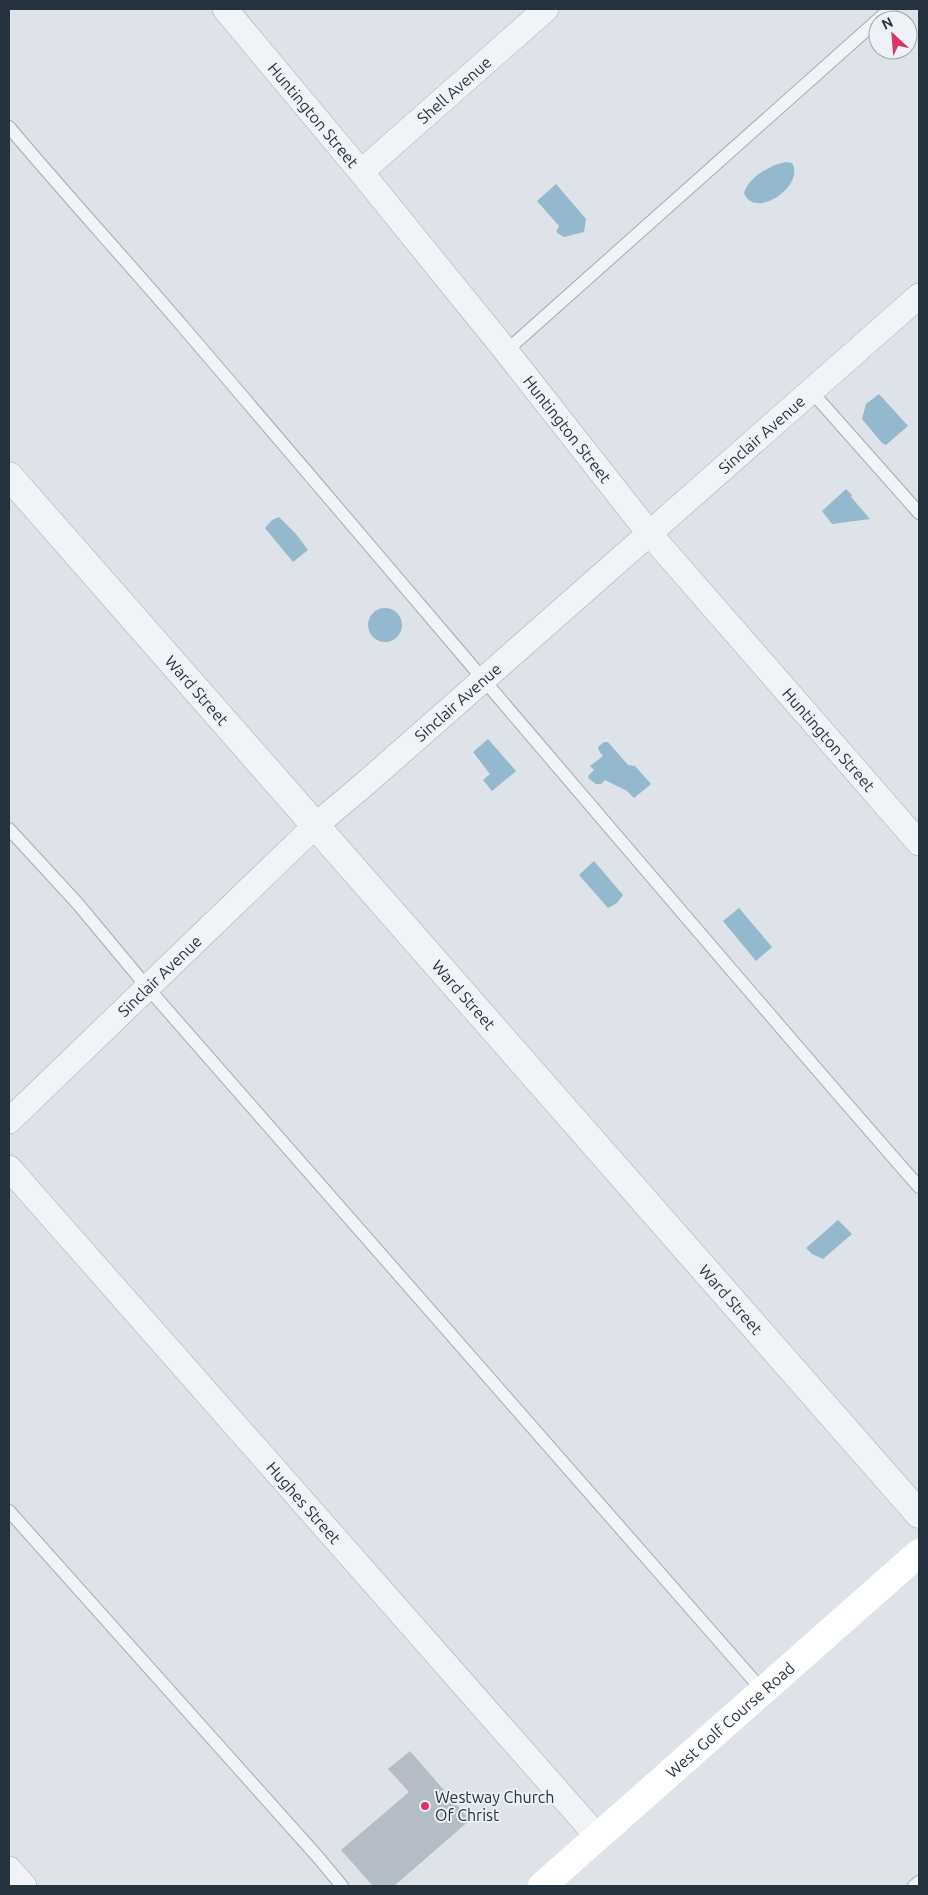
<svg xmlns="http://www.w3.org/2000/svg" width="928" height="1895" font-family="Ubuntu,sans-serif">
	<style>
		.water { fill: #94b8cd }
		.building { fill: #b4bdc6 }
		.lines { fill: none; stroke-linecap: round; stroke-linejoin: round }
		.service-casing { stroke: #a2abb3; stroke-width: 14 }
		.minor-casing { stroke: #a2abb3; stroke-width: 26 }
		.tertiary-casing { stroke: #a2abb3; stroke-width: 29 }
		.service { stroke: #f0f4f7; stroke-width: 12 }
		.minor { stroke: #f0f4f7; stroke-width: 25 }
		.tertiary { stroke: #f0f4f7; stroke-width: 28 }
		.secondary { stroke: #fff; stroke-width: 28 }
		.poi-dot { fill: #d36; stroke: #edf2f6; stroke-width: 2 }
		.labels { text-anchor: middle; stroke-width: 4; stroke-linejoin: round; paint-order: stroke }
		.street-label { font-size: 16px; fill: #253341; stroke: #edf2f6 }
		.poi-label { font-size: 16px; fill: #253341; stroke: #edf2f6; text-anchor: start }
	</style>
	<rect width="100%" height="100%" fill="#dde3e9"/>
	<g class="water">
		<path d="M786 162 792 163C806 185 755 221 744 193 749 177 770 165 786 162Z"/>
		<path d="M556 184 586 219 584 232 564 237 556 232 559 226 537 201Z"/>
		<path d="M879 394 908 426 886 445 882 443 862 419 866 404Z"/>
		<path d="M846 489 852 495 851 497 870 519 832 524 822 511Z"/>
		<path d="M279 517 296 534 308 550 293 562 265 528 272 520Z"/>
		<circle cx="385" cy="625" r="17"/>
		<path d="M488 739 516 771 492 791 483 780 490 774 473 752Z"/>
		<path d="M604 742H608L628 765 635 766 651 784 634 798 627 791 605 780 601 784H596L588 778 589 775 594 770 590 766 603 756 599 751 598 747Z"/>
		<path d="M594 861 623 895 617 903 608 908 579 875Z"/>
		<path d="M739 908 772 947 756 961 723 921Z"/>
		<path d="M838 1220 852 1234 823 1259 812 1254 806 1248Z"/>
	</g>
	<path class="building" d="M410 1751 470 1820 394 1886H373L341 1850 409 1792 388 1769Z"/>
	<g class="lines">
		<g class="service-casing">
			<g id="service">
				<path d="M9 127C66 195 126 260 184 328 429 614 671 903 919 1187"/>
				<path d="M506 351 890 9"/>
				<path d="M811 391 919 513"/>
				<path d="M9 829 78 904 147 987 763 1691"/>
				<path d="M9 1511 317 1856 342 1886"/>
				<path d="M914 1886 919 1882"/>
			</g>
		</g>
		<g class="minor-casing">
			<g id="minor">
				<path id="s1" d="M225 9 361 172 506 351 649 533 919 843"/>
				<path id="s2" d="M361 172 546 9"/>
				<path id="s3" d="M9 1121 316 825 367 782 919 296"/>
				<path id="s4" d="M9 1168 598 1837"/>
				<path d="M9 1869 24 1886"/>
			</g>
		</g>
		<g class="tertiary-casing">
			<g id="tertiary">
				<path id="s5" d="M9 476 919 1514"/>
			</g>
		</g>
		<use href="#service" class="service"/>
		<use href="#minor" class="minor"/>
		<use href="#tertiary" class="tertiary"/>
		<path class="secondary" id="s6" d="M542 1886 919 1553"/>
	</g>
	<circle class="poi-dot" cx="425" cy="1806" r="5"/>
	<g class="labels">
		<g class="street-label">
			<text dy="6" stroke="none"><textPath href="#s2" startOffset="124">Shell Avenue</textPath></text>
			<text dy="6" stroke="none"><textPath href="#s1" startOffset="138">Huntington Street</textPath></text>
			<text dy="6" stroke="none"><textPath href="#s1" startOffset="542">Huntington Street</textPath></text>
			<text dy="6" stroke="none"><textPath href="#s3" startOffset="1019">Sinclair Avenue</textPath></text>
			<text dy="6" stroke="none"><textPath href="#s5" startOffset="285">Ward Street</textPath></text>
			<text dy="6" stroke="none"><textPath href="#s3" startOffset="614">Sinclair Avenue</textPath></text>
			<text dy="6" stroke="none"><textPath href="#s1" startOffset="948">Huntington Street</textPath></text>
			<text dy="6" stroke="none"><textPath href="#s3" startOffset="209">Sinclair Avenue</textPath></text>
			<text dy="6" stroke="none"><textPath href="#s5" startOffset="690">Ward Street</textPath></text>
			<text dy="6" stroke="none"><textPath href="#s5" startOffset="1095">Ward Street</textPath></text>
			<text dy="6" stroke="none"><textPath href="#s4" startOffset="446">Hughes Street</textPath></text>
			<text dy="6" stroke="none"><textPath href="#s6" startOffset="251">West Golf Course Road</textPath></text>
		</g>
		<g class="poi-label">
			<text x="435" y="1803">Westway Church<tspan x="435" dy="18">Of Christ</tspan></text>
		</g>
	</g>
	<rect width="928" height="1895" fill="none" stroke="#253341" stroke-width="20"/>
	<g transform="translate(893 35) rotate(334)"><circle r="24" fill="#edf2f6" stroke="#9da6ae"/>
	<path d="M0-4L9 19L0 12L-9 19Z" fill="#dd3366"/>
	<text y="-8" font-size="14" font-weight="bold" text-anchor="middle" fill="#253341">N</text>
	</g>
</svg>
